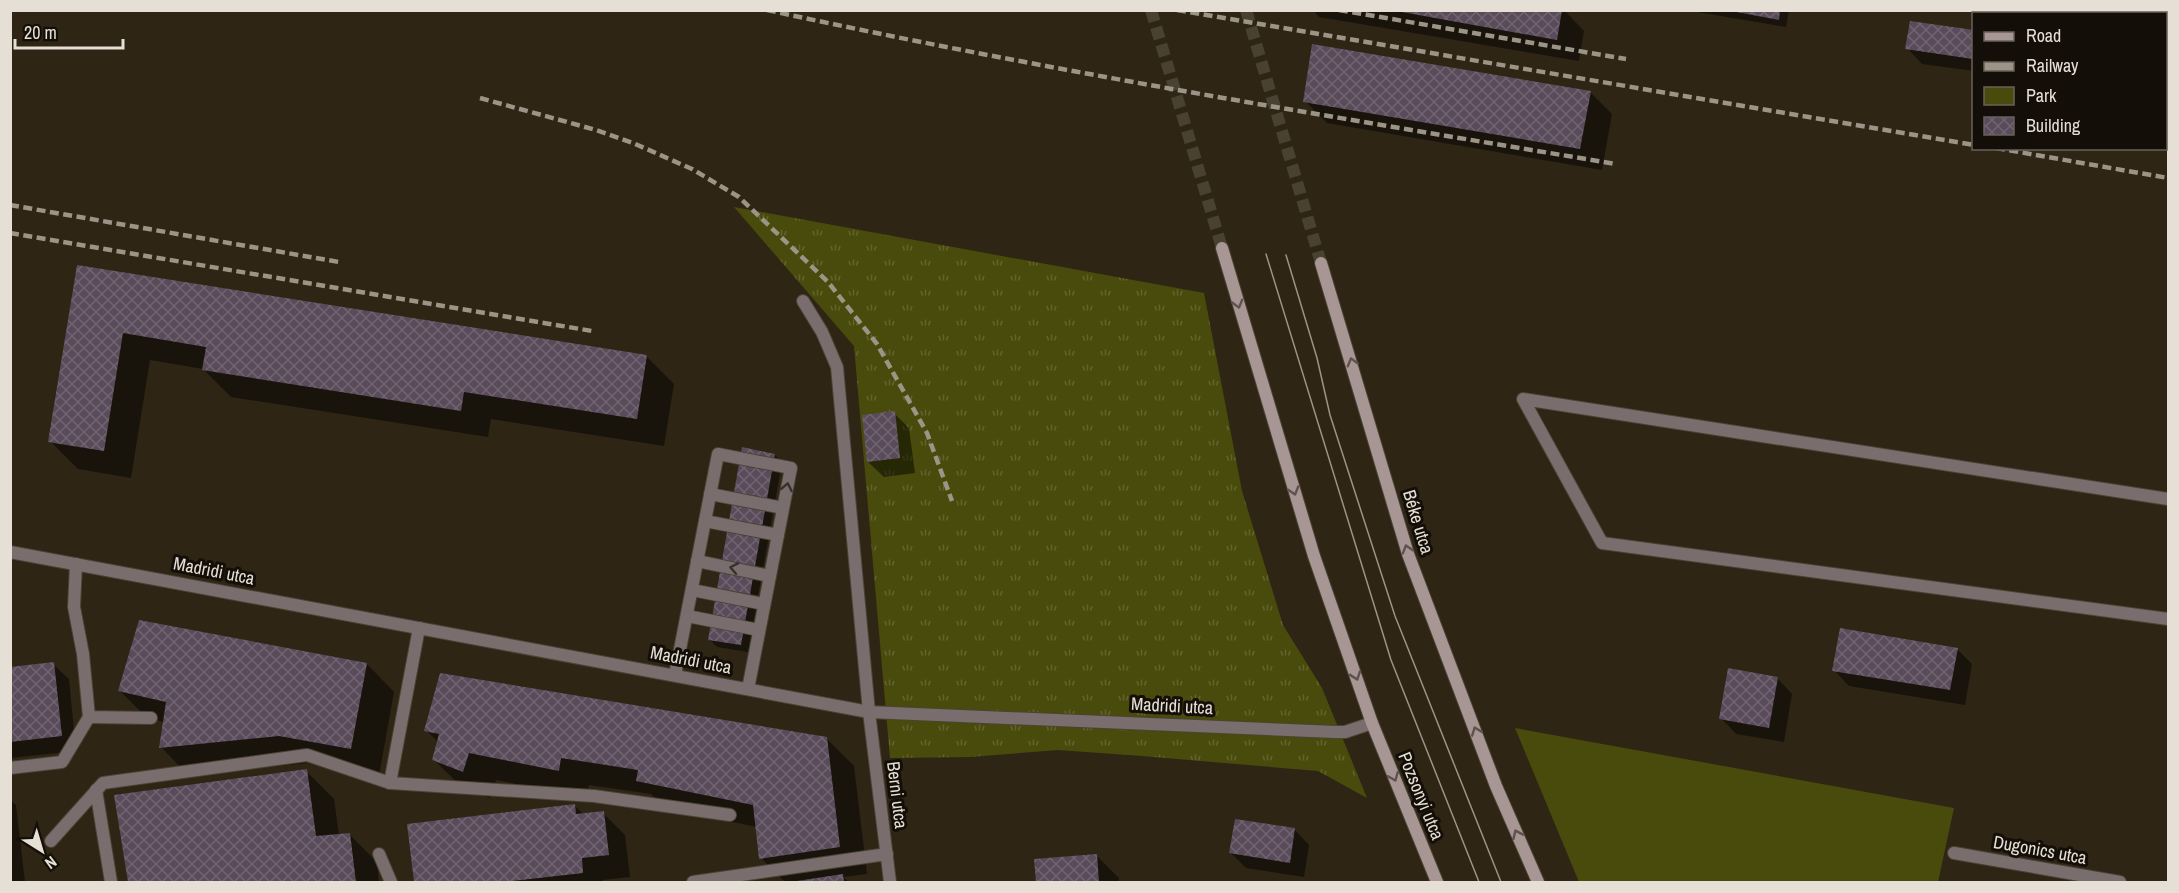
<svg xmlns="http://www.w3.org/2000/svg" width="2179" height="893" font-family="'Archivo Narrow',sans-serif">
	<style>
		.grass { fill: url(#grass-tufts) }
		.park { fill: #484b0b }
		.shadow { fill: #0007 }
		.building { fill: url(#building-cross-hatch) }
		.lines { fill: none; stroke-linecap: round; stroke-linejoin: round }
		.secondary-tunnel { stroke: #494132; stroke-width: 12; stroke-dasharray: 12 6; stroke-linecap: butt }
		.service-casing { stroke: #4b4334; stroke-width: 14 }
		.minor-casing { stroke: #4b4334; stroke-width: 14 }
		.secondary-casing { stroke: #4b4334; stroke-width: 14 }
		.service { stroke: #796e6d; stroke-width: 12 }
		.minor { stroke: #796e6d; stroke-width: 12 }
		.secondary { stroke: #a89695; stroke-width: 12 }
		.tram { stroke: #9b9487; stroke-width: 1.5 }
		.rail { stroke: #9b9487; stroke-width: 4.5; stroke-dasharray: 9 4.5; stroke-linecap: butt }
		.oneway { stroke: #5e524e }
		.oneway2 { stroke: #37302b }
		.labels { text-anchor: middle; stroke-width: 6; stroke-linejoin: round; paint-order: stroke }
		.street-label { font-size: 18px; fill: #e5dfd5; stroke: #130f08 }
	</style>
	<defs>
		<pattern id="grass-tufts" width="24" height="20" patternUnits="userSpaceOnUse" patternTransform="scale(1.5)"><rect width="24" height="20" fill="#484b0b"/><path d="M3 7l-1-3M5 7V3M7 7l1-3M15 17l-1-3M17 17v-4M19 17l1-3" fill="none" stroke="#62642e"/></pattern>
		<pattern id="building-cross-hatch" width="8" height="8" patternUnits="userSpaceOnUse" patternTransform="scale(1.5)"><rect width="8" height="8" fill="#594b5a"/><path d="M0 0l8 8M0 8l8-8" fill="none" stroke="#716471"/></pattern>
	</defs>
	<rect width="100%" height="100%" fill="#2e2515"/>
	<path class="grass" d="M734 207 1204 293 1242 491 1283 625 1322 688 1367 798 1318 771 1142 756 1058 750 970 757 890 758 854 346Z"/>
	<path class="park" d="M1515 728 1954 808 1938 882H1579Z"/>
	<g class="shadow">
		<path d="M1313 10H1564L1584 31 1579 61 1319 17Z"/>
		<path d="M1685 10H1789L1786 27Z"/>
		<path d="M1974 32V71L1922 64 1907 48Z"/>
		<path d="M1590 92 1612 114 1602 170 1327 123 1305 101Z"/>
		<path d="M79 266 646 356 674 384 664 446 491 419 488 437 231 397 203 369 150 360 131 478 78 469 50 441Z"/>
		<path d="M894 413 909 428 915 473 884 477 868 462Z"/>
		<path d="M775 455 782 463 748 652 717 647 709 639Z"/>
		<path d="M1957 649 1972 664 1965 705 1849 686 1834 670Z"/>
		<path d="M53 664 69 679 76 751 10 758V668Z"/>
		<path d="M367 664 394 692 379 776 308 763 188 775 161 747 164 722 147 718 119 690Z"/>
		<path d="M1777 678 1792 694 1784 742 1736 734 1721 718Z"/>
		<path d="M426 730 826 738 854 766 867 874 843 877 849 882H785L761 858 757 827 665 808 651 794 589 785 586 798 496 780 490 798 462 787 434 760 438 742Z"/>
		<path d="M306 771 334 799 339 835 349 834 377 862 379 882H130L115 796Z"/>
		<path d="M10 800 16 805 25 882H10Z"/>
		<path d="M575 806 584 815 603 813 625 835 630 877 603 880V882H415L408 825Z"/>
		<path d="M1294 829 1309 845 1304 877 1246 868 1231 853Z"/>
		<path d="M1097 856 1119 878V882H1038L1036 861Z"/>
	</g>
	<g class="building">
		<path d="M1391 10H1562L1557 40Z"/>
		<path d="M1726 10H1780L1779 20Z"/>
		<path d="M1910 21 1974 30 1973 59 1905 49Z"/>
		<path d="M1312 44 1591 91 1580 149 1303 102Z"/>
		<path d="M77 265 647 355 637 419 464 392 461 411 202 370 206 347 123 333 104 451 48 442Z"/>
		<path d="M895 411 900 458 867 462 862 415Z"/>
		<path d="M742 447 775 454 741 645 708 640Z"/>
		<path d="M139 620 367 663 351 749 279 736 159 748 166 702 118 691Z"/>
		<path d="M1840 628 1958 648 1950 690 1832 671Z"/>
		<path d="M54 662 62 736 10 742V667Z"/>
		<path d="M1728 668 1778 677 1769 728 1719 719Z"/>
		<path d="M440 673 827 737 840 847 759 859 753 805 636 781 638 770 561 758 559 771 469 753 463 772 432 760 439 734 424 731Z"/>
		<path d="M307 769 316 836 350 833 356 882H128L114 795Z"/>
		<path d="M575 804 576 814 604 811 609 855 582 858 583 873 504 882H414L407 824Z"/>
		<path d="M1235 819 1295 828 1290 863 1229 853Z"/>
		<path d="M1097 854 1099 882H1036L1034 859Z"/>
		<path d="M843 874 844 882H797V881Z"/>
	</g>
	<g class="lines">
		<g class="secondary-tunnel">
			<path d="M1151 10 1222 248"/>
			<path d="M1246 10 1321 263"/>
		</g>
		<g class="service-casing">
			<g id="service">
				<path d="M803 301 822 332 837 367 869 712"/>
				<path d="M710 494 783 508"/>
				<path d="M2168 499 1523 399 1602 543 2168 619"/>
				<path d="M705 521 778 535"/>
				<path d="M697 561 770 576"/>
				<path d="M76 564 74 607 83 654 89 717 151 718"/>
				<path d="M692 590 764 604"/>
				<path d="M687 616 759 630"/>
				<path d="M675 675 718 454 791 468 748 689"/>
				<path d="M10 768 62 762 89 717"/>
				<path d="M390 783 419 628"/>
				<path d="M96 790 111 882"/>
				<path d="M51 841 103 783 307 755 390 783 594 796 730 815"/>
				<path d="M379 854 391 882"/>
				<path d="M693 882 887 854"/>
			</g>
		</g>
		<g class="minor-casing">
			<g id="minor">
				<path d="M10 552 869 712 1335 732H1345L1372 723"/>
				<path d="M869 712 890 882"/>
				<path d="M1954 853 2120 882"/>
			</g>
		</g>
		<g class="secondary-casing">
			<g id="secondary">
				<path d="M1222 248 1314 556 1372 723 1437 882"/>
				<path d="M1321 263 1408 554 1496 786 1538 882"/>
			</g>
		</g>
		<use href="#service" class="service"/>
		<use href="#minor" class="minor"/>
		<use href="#secondary" class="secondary"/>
		<g class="tram">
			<path d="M1266 254 1391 660 1479 882"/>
			<path d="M1286 255 1317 358 1330 415 1395 616 1501 882"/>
		</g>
		<g class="rail">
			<path d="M767 10C1048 71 1333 117 1616 164"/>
			<path d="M1177 10 1974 145"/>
			<path d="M1339 10 1626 59"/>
			<path d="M480 98 596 130 633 143 692 169 739 197 828 282 877 344 927 433 952 501"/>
			<path d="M1996 148 2168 178"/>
			<path d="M10 205 339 262"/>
			<path d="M10 233 592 331"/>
		</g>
	</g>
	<defs><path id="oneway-chevron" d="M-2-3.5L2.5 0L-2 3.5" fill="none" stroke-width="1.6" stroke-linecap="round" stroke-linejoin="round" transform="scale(1.5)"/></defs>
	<g class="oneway">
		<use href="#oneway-chevron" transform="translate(1238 304) rotate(74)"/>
		<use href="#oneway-chevron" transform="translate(1352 362) rotate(-106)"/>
		<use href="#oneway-chevron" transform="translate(1294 491) rotate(73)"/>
		<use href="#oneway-chevron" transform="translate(1407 549) rotate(-107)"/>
		<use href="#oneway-chevron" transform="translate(1356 676) rotate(71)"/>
		<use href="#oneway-chevron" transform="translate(1476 731) rotate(-111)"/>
		<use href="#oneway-chevron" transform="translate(1394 777) rotate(68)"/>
		<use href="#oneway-chevron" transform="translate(1517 834) rotate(-114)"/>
	</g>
	<g class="oneway2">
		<use href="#oneway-chevron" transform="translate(787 487) rotate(-79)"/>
		<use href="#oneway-chevron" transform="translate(734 568) rotate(-169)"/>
	</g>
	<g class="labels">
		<g class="street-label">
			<text transform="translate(1418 522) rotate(73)" y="6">Béke utca</text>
			<text transform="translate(214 571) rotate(11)" y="6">Madridi utca</text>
			<text transform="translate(691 660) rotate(11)" y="6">Madridi utca</text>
			<text transform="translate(1172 706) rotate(3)" y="6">Madridi utca</text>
			<text transform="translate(897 795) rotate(83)" y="6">Berni utca</text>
			<text transform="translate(1421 796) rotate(68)" y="6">Pozsonyi utca</text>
			<text transform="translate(2040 850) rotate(10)" y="6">Dugonics utca</text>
		</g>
	</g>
	<rect width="2179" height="893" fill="none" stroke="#e5dfd5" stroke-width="24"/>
	<rect x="1972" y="12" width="195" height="138" fill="#130f08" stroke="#67625a" stroke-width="1.5"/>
	<rect x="1984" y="32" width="30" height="9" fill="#a89695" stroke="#67625a" stroke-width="1.5"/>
	<text x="2026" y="42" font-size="18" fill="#e5dfd5">Road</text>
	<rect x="1984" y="62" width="30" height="9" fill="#9b9487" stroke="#67625a" stroke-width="1.5"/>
	<text x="2026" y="72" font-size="18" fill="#e5dfd5">Railway</text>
	<rect x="1984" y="87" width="30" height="18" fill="#484b0b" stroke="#67625a" stroke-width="1.5"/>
	<text x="2026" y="102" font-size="18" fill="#e5dfd5">Park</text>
	<rect x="1984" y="117" width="30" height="18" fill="url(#building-cross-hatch)" stroke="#67625a" stroke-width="1.5"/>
	<text x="2026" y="132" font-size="18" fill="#e5dfd5">Building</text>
	<g transform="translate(42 851) rotate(143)" stroke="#130f08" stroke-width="4.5" paint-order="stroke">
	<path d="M0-4.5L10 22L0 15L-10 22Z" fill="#e5dfd5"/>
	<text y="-9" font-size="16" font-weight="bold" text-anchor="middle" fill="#e5dfd5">N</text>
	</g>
	<path d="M15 39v9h108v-9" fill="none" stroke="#e5dfd5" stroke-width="3"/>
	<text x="24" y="39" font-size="18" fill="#e5dfd5" stroke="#130f08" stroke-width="4.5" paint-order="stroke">20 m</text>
</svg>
